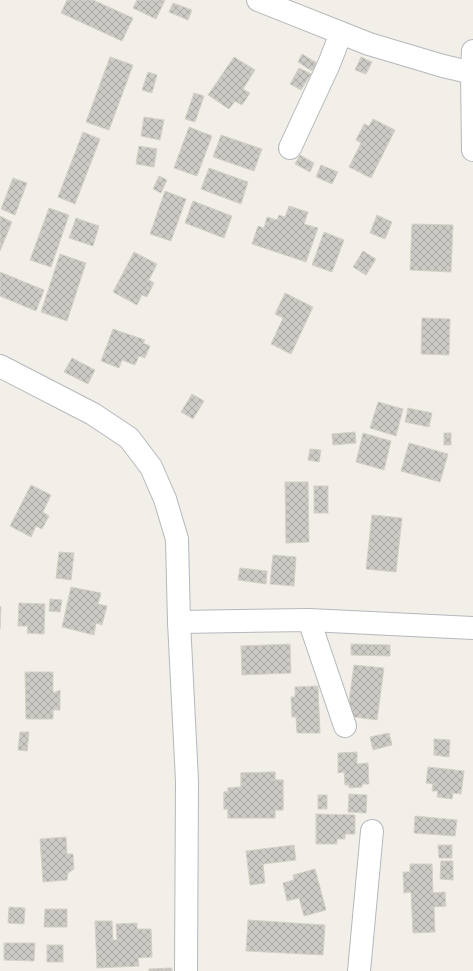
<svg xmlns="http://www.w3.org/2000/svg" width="473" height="971" font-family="Jost,sans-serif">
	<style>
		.building { fill: url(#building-cross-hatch); stroke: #d6d1c6; fill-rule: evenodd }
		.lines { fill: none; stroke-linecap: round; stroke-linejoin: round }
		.minor-casing { stroke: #b5b8bc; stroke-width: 24 }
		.minor { stroke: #fff; stroke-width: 22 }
	</style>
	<defs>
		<pattern id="building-cross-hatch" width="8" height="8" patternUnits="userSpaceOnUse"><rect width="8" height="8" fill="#cccac5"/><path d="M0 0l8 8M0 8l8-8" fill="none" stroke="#a9a8a4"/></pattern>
	</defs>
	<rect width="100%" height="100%" fill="#f1efe8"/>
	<g class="building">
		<path d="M67 0H93L133 18 122 41 61 13Z"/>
		<path d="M137 0H165L156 19 133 8Z"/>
		<path d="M173 3 192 10 188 20 169 12Z"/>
		<path d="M302 54 317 63 312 71 298 62Z"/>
		<path d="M110 57 133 65 109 130 86 122Z"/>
		<path d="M234 57 255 70 243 89 250 93 242 105 235 101 229 109 208 95Z"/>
		<path d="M361 57 372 62 366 74 355 70Z"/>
		<path d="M299 68 311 74 301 90 290 84Z"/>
		<path d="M148 72 157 75 152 93 142 90Z"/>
		<path d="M194 93 204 96 195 122 185 119Z"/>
		<path d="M144 117 164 120 160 140 141 136Z"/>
		<path d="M373 119 395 130 371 178 349 167 361 143 356 140 364 124 369 126Z"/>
		<path d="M189 127 212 136 197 176 174 168Z"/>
		<path d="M83 132 100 139 75 204 58 197Z"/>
		<path d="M221 135 262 149 254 171 213 157Z"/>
		<path d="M139 146 157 149 154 167 136 164Z"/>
		<path d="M300 155 314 163 310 172 295 164Z"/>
		<path d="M321 165 338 172 332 184 316 177Z"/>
		<path d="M209 168 248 182 241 204 201 189Z"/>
		<path d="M159 176 167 180 161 193 153 189Z"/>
		<path d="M13 178 27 183 15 215 1 209Z"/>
		<path d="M165 191 186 199 171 241 150 234Z"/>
		<path d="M193 201 232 216 224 238 185 223Z"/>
		<path d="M289 206 308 212 304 224 318 228 306 262 252 244 258 226 264 228 267 217 277 220 279 215 285 217Z"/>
		<path d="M49 208 69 215 51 267 30 260Z"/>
		<path d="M377 215 392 222 385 239 370 233Z"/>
		<path d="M0 216 12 222 0 251Z"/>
		<path d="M76 218 99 226 93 246 69 238Z"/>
		<path d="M412 224 453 225 451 272 410 270Z"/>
		<path d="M324 232 344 240 332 272 312 265Z"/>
		<path d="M363 251 376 259 366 275 353 267Z"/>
		<path d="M134 252 157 264 149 280 154 283 147 297 142 295 137 305 113 292Z"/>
		<path d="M60 254 86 263 67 321 41 312Z"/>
		<path d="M0 272 44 290 36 311 0 296Z"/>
		<path d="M285 293 313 307 291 354 271 344 283 318 275 314Z"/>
		<path d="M422 318 450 319 449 355 421 354Z"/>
		<path d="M113 329 145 340 143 343 150 346 145 358 139 356 135 365 122 360 119 368 101 361Z"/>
		<path d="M72 358 95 370 88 384 64 372Z"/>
		<path d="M192 394 204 401 193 419 181 412Z"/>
		<path d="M378 402 403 409 396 436 370 428Z"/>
		<path d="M408 408 432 413 429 427 405 422Z"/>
		<path d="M355 432 356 443 333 445 332 434Z"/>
		<path d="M363 433 391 441 384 470 356 462Z"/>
		<rect x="444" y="433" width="7" height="12"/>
		<path d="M409 443 448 454 440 482 401 471Z"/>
		<path d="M310 449 321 450 319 462 308 460Z"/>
		<path d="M285 482H308L309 542 286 543Z"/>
		<path d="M31 485 51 495 43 512 49 516 42 529 36 526 31 537 10 526Z"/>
		<rect x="314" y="486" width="14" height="27"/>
		<path d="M372 515 402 518 396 572 366 569Z"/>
		<path d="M59 552 74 553 71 580 56 578Z"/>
		<path d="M273 555 296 557 294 586 270 584Z"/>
		<path d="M240 568 267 571 266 584 238 580Z"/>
		<path d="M71 587 101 593 98 604 107 606 102 625 96 623 94 635 62 627Z"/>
		<path d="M50 599 62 600 60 612 49 611Z"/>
		<path d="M19 603 45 604 44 634 27 633 28 626H18Z"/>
		<path d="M0 606 1 607 0 629Z"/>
		<path d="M290 644 291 673 242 675 241 646Z"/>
		<path d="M351 644 390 645V656L351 655Z"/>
		<path d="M354 665 384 668 377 720 347 716Z"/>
		<path d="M25 672H53V693L60 690V710H53V719H26Z"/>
		<path d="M318 686 320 733H297L296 717H292L291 697H295V687Z"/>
		<path d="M20 732H29L27 751 18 750Z"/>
		<path d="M389 733 392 745 373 750 370 737Z"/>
		<path d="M434 739 450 740 449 757 434 755Z"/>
		<path d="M357 752V764L368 763 369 784H362V787L349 788V785H345L344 772 338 773V753Z"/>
		<path d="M428 767 464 771 461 794 453 793 452 799 437 797 438 791H432L433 784 426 783Z"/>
		<path d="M275 772V780H283V810H275V818H228V809H224V792H228V788L241 787V773ZM275 796H283V808H275Z"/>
		<path d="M275 772V780H283V810H275V818H228V809H224V792H228V788L241 787V773Z"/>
		<path d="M349 794 367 795 366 813 348 812Z"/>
		<rect x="318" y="795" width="9" height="14"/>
		<path d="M316 814 355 815V834H345V839H337V844H316Z"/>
		<path d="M415 816 457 820 455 836 414 833Z"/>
		<path d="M66 837 67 854H73L74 869 68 873 67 880 43 882 40 839Z"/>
		<path d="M294 845 296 860 263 864 265 883 250 885 246 851Z"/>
		<path d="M438 845H452V858H439Z"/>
		<path d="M441 861H453V880L440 879Z"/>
		<path d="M410 864H432L433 893 445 892 446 906 434 907 435 932 413 933 411 892 404 893 403 872H410Z"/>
		<path d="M315 869 326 910 304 916 299 898 287 901 283 883 294 880 293 875Z"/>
		<path d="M9 907 25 908 24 924 8 923Z"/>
		<path d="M45 909H67V927H44Z"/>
		<path d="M248 920 325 925 323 955 246 951Z"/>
		<path d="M95 921H112L113 940H117L116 924 137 923V929H151L152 957 138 958 139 966 97 968Z"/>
		<path d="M4 943H35L34 961 4 960Z"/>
		<rect x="47" y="945" width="16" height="17"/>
		<path d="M172 968V971H149V969Z"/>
	</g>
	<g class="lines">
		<g class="minor-casing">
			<g id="minor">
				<path d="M258 0 369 44 443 66 473 73"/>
				<path d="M473 51 472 73 473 150"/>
				<path d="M290 148 329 64 341 33"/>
				<path d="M0 366 93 414 129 438 151 467 165 499 177 539 179 622 187 781 186 971"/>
				<path d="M309 620 345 726"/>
				<path d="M179 622 309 620 473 628"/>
				<path d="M359 971 372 831"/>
			</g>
		</g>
		<use href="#minor" class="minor"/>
	</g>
</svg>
